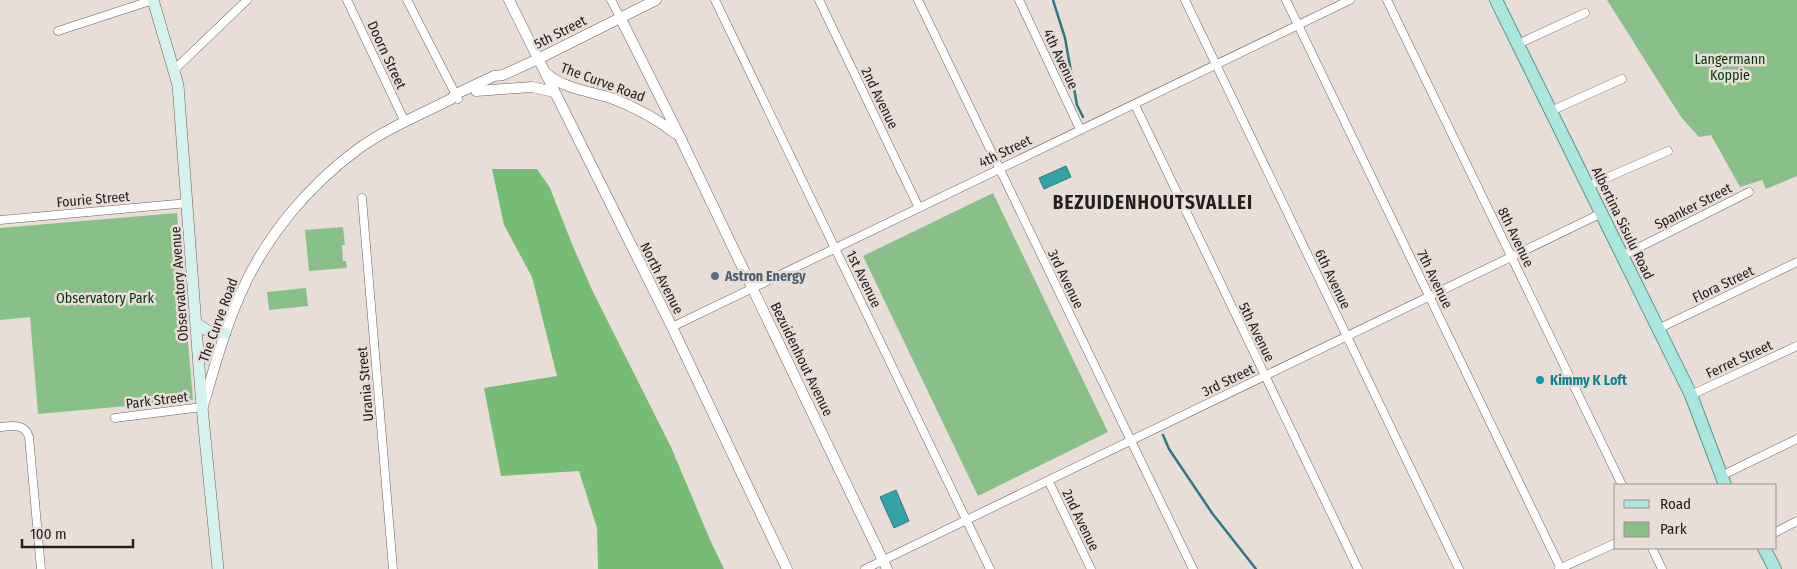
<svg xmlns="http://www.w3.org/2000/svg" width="1797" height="569" font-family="'Fira Sans Condensed',sans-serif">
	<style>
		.green { fill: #89c089 }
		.forest { fill: #76bc77 }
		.water { fill: #35a1a9; stroke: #307a7f }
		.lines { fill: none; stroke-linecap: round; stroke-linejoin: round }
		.stream { stroke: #307a7f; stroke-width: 2.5 }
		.minor-casing { stroke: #6a605c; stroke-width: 9 }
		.tertiary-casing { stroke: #6a605c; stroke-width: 11 }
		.secondary-casing { stroke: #6a605c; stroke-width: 12 }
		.primary-casing { stroke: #56968b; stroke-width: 14 }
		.minor { stroke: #fff; stroke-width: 8 }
		.tertiary { stroke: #fff; stroke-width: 10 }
		.secondary { stroke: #d4f2ee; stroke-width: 11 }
		.primary { stroke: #aae6dd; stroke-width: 12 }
		.service-dot { fill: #5c6f8a; stroke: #e9ddd8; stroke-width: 2 }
		.culture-dot { fill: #0f9aa8; stroke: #e9ddd8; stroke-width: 2 }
		.labels { text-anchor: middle; stroke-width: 5; stroke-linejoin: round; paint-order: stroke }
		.street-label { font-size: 14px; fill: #24201e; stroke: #e9ddd8 }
		.park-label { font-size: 14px; fill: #023608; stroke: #e9ddd8 }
		.service-label { font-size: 14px; font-weight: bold; fill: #4e5e75; stroke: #e9ddd8; text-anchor: start }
		.culture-label { font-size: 14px; font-weight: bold; fill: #0d838f; stroke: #e9ddd8; text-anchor: start }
		.district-label { font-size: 19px; font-weight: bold; letter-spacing: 1px; fill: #24201e; stroke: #e9ddd8 }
	</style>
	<rect width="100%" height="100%" fill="#e9ddd8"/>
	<g class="green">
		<path d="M1607 0H1797V176L1766 189 1762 180 1740 187 1711 135 1699 137 1681 117Z"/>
		<path d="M993 193 1108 432 978 496 863 256Z"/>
		<path d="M177 213 193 400 38 414 30 317 0 320V228Z"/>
		<path d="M343 227 345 245H342L343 261H346L347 268 309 271 305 230Z"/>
		<path d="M306 288 308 306 269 310 267 292Z"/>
	</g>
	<path class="forest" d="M492 169H537L550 188 572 244 593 292 671 447 711 542 724 569H598L597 528 579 471 501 476 484 388 557 376 532 277 504 225Z"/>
	<g class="water">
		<path d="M1066 166 1071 177 1044 189 1039 178Z"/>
		<path d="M896 490 909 521 894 528 880 497Z"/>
	</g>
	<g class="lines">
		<g class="stream">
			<path d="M1053 0 1065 38 1077 105 1083 117"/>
			<path d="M1163 435 1169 449 1212 513 1256 569"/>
		</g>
		<g class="minor-casing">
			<g id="minor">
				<path d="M347 0 405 122"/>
				<path d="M407 0 458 99"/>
				<path d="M611 0 620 17"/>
				<path d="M715 0 990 569"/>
				<path d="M819 0 919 208"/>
				<path d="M918 0 1193 569"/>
				<path d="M1019 0 1080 129"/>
				<path d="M1185 0 1459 569"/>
				<path d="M1286 0 1561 569"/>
				<path d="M1387 0 1622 485"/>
				<path d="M58 31 153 0"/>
				<path d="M1518 44 1585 13"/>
				<path d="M174 70 247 0"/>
				<path d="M1135 105 1358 569"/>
				<path d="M1551 111 1622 79"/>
				<path d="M1588 186 1668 151"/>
				<path d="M362 198 393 569"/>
				<path d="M0 220 188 203"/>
				<path d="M1622 256 1749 192"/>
				<path d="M672 327 1350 0"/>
				<path d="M1660 328 1797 262"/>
				<path d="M1691 395 1797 346"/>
				<path d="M115 418 202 407"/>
				<path d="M0 427C11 426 25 423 29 437L41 569"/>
				<path d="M1721 476 1797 439"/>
				<path d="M1049 482 1091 569"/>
				<path d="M1776 532 1797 521"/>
				<path d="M1652 548 1662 569"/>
				<path d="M865 569 1602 213"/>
				<path d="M1559 569 1616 543"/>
			</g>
		</g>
		<g class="tertiary-casing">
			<g id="tertiary">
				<path d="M509 0 672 327 787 569"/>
				<path d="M620 17 679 135 887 569"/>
				<path d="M546 73C564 89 589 91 611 98 635 107 656 118 676 134"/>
				<path d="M476 91 532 87 554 92"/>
				<path d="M203 406C214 369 224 331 240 295 265 237 308 186 358 149 387 128 420 115 451 99L456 94 494 76 503 75 538 59 656 0"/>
			</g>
		</g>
		<g class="secondary-casing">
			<g id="secondary">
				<path d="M153 0 178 85 202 407 218 569"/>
				<path d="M197 324 210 332 225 333"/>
			</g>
		</g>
		<g class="primary-casing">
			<g id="primary">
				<path d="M1496 0 1691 395 1725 485"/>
				<path d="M1764 548 1775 569"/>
			</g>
		</g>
		<use href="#minor" class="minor"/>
		<use href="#tertiary" class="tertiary"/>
		<use href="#secondary" class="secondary"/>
		<use href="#primary" class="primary"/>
	</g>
	<circle class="service-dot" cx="715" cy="276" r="5"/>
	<circle class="culture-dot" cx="1540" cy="380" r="5"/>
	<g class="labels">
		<g class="street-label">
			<text transform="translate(560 32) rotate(-27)" y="5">5th Street</text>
			<text transform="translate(387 55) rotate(65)" y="5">Doorn Street</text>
			<text transform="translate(1061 59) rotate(65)" y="5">4th Avenue</text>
			<text transform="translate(603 82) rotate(20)" y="5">The Curve Road</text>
			<text transform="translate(880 98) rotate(64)" y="5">2nd Avenue</text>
			<text transform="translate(1005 151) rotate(-26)" y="5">4th Street</text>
			<text transform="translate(93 199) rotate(-5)" y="5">Fourie Street</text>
			<text transform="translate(1693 206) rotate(-27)" y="5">Spanker Street</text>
			<text transform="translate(1623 223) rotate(64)" y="5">Albertina Sisulu Road</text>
			<text transform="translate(1516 237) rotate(64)" y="5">8th Avenue</text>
			<text transform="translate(662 278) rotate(63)" y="5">North Avenue</text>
			<text transform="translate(864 279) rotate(64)" y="5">1st Avenue</text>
			<text transform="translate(1066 279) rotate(64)" y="5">3rd Avenue</text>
			<text transform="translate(1333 279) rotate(64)" y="5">6th Avenue</text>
			<text transform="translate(1435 279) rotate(64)" y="5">7th Avenue</text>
			<text transform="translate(179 284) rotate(-94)" y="5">Observatory Avenue</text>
			<text transform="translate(1723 284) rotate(-26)" y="5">Flora Street</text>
			<text transform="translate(218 320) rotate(-70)" y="5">The Curve Road</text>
			<text transform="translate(1257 332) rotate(64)" y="5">5th Avenue</text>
			<text transform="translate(802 359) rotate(64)" y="5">Bezuidenhout Avenue</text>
			<text transform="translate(1739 359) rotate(-25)" y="5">Ferret Street</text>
			<text transform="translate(1228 380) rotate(-26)" y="5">3rd Street</text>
			<text transform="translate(365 384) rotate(-95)" y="5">Urania Street</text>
			<text transform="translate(157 400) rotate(-7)" y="5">Park Street</text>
			<text transform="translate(1081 520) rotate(64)" y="5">2nd Avenue</text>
		</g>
		<g class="park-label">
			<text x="1730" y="64">Langermann<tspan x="1730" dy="16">Koppie</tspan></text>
			<text x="105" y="303">Observatory Park</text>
		</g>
		<g class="service-label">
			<text x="725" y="281">Astron Energy</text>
		</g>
		<g class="culture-label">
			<text x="1550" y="385">Kimmy K Loft</text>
		</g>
		<g class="district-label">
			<text x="1153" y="209">BEZUIDENHOUTSVALLEI</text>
		</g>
	</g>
	<rect x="1614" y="484" width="162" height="65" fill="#e9ddd8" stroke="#9a918e"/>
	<rect x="1624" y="500" width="25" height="8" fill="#aae6dd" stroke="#9a918e"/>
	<text x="1660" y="509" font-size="15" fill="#24201e">Road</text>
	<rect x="1624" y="522" width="25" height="15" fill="#89c089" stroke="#9a918e"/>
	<text x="1660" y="534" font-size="15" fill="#24201e">Park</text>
	<path d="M22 539v8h111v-8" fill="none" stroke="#24201e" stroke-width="2.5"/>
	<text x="30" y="539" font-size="15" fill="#24201e" stroke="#e9ddd8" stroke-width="4" paint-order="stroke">100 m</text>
</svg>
